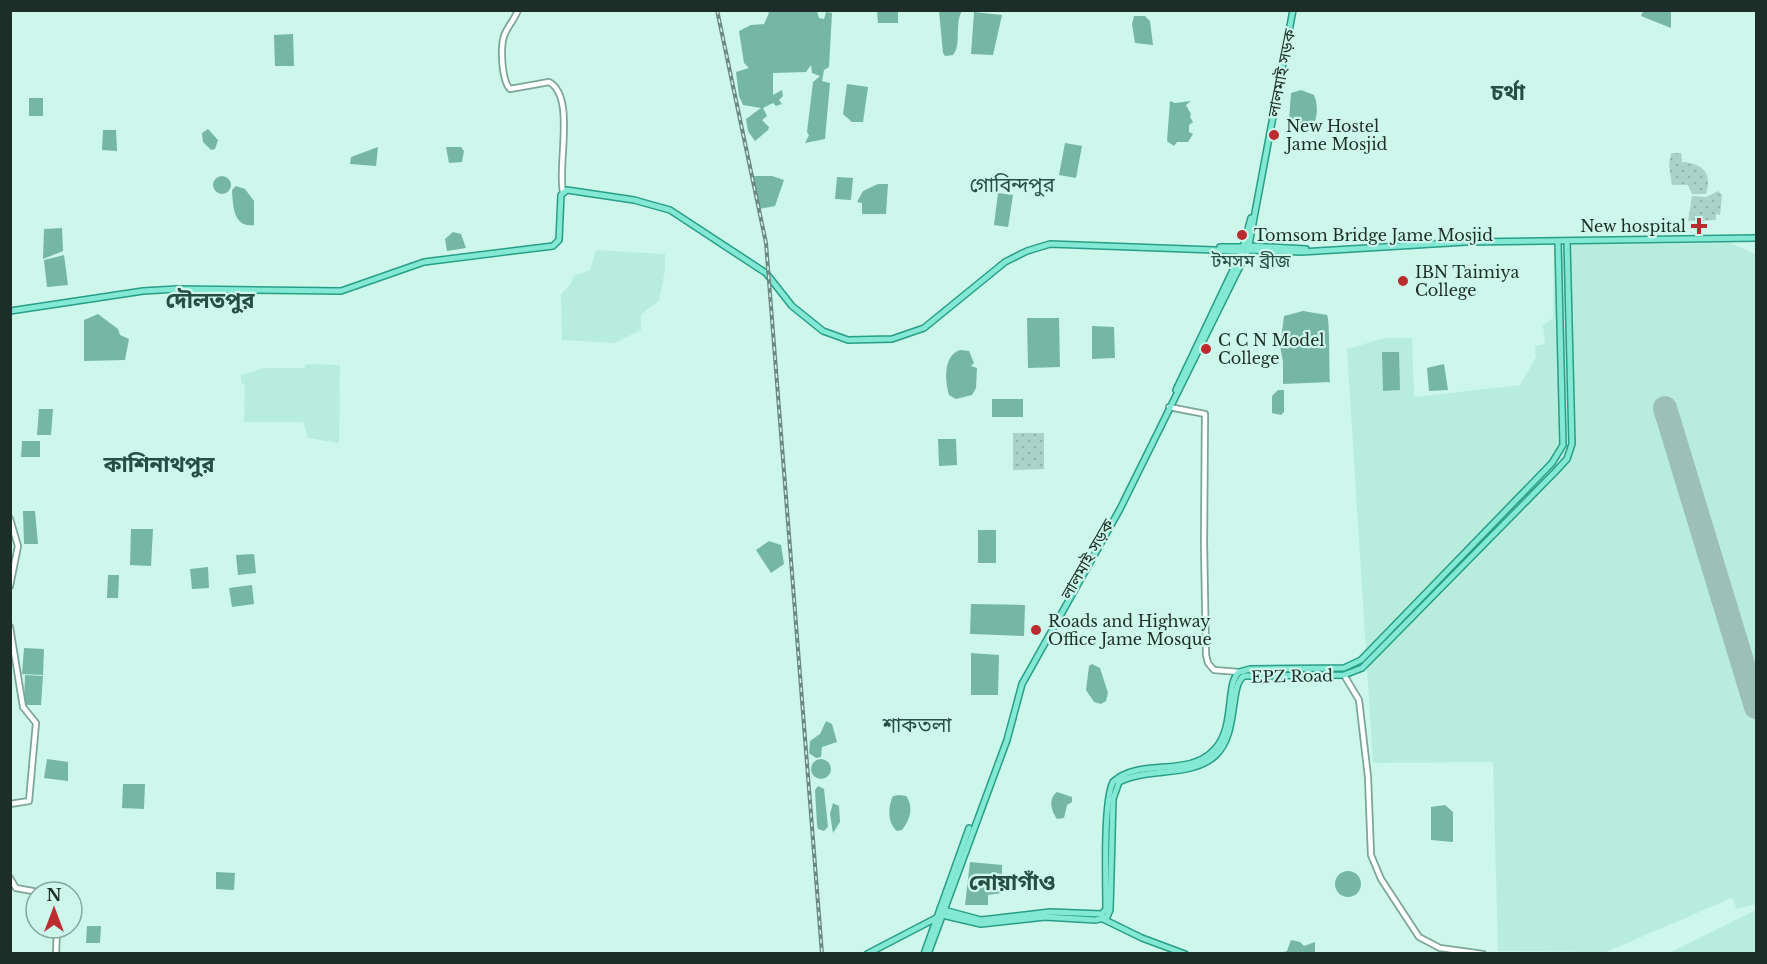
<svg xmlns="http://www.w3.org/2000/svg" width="1767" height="964" font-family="'Libre Baskerville','Noto Sans Bengali',serif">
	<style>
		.built { fill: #b8eddd }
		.park { fill: url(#park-dots) }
		.water { fill: #76b6a5 }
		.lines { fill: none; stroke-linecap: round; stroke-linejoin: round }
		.runway { stroke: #9cc0b5; stroke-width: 24 }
		.minor-casing { stroke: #7da599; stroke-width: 8 }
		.major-casing { stroke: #299e86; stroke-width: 8 }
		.minor { stroke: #fff; stroke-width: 4.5 }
		.major { stroke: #83e9d4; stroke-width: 5 }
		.rail-casing { stroke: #6c8880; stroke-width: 4 }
		.rail { stroke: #ccf7ea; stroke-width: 1.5; stroke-dasharray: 4.5; stroke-linecap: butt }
		.poi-dot { fill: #bb2b2f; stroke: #ccf7ea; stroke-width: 2 }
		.labels { text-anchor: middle; stroke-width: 4.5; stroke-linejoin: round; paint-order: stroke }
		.street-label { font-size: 16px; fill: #1d2e29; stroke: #ccf7ea }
		.poi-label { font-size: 16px; fill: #1d2e29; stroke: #ccf7ea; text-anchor: start }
		.neighbourhood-label { font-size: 18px; fill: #284e44; stroke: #ccf7ea }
		.quarter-label { font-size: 20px; fill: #284e44; stroke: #ccf7ea }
		.district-label { font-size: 22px; font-weight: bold; fill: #284e44; stroke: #ccf7ea }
	</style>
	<defs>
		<pattern id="park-dots" width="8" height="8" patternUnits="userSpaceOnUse" patternTransform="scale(1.5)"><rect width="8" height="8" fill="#aad2c6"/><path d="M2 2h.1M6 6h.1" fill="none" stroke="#92b5aa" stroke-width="1.8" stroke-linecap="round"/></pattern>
	</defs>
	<rect width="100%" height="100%" fill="#ccf7ea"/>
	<g class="built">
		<path d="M1731 243 1756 255V904L1737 909 1732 898 1606 952 1498 951 1493 762 1373 763 1347 349 1385 338H1412L1414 397 1520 385 1536 357 1535 346 1545 344 1543 325 1553 318 1554 245Z"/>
		<path d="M596 250 665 254V270L659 301 641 314V330L615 343 562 340 561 294 571 284 573 276 590 270Z"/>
		<path d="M306 364 340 365 339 443 308 438 303 422H244L245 386 241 382V375L264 368H304Z"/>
		<path d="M1756 910V953H1669Z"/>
	</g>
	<g class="park">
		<path d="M1671 153H1681L1682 162C1702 163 1713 173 1706 194H1692L1688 185H1672L1669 165Z"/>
		<path d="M1718 191 1722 195 1720 215 1716 214V220L1688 221 1692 196 1706 197Z"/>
		<path d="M1044 433V469L1013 470V433Z"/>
	</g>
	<g class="water">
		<path d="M767 11H817L819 18 824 19 826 12 832 13 829 67 824 70 822 81 830 83 825 139 805 143 809 135 807 132 813 82 820 76 812 73 811 65 806 72 773 73V95L782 90 783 96 779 100 782 104 776 106 773 103 763 108 767 116 762 120 769 127 768 130 755 141 748 131 746 119 761 108 743 105 739 96 736 72 749 68 744 63 739 31 751 25 764 24 769 13Z"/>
		<path d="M877 11H898V23H878Z"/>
		<path d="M939 11H962C954 24 962 44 953 55L945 56 943 53Z"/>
		<path d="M1643 11H1671V28L1641 16Z"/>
		<path d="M974 12 1002 15 993 55 971 54Z"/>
		<path d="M1134 16H1145L1150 21 1153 45 1135 43 1132 24Z"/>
		<path d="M293 34 294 66H275L274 35Z"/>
		<path d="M847 84 868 87 863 122H852L843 114Z"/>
		<path d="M1301 90 1314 95C1318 104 1318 117 1313 125L1291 123 1289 120 1291 93Z"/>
		<rect x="29" y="98" width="14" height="18"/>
		<path d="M1170 101 1175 103 1191 101 1186 105 1191 114 1190 117 1193 122 1189 125V132L1193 134 1188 142H1177L1174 146 1167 141Z"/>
		<path d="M208 129 218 140 215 149 211 150 203 142 202 133Z"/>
		<path d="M103 130H116L117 151 102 150Z"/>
		<path d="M1065 143 1082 146 1076 178 1059 175Z"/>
		<path d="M378 147 376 166 350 164 351 157Z"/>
		<path d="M446 147H461L464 151 462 162 449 163Z"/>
		<circle cx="222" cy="185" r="9"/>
		<path d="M752 176H772L784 180 775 206 759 209Z"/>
		<path d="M837 177 853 178 851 200 835 199Z"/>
		<path d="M878 184H888L886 214H862V203L857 202 863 191Z"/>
		<path d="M236 186 245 189 254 201V225C233 228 233 205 232 190Z"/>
		<path d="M998 193 1013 195 1008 227 994 225Z"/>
		<path d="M62 228 63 251 43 259 44 229Z"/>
		<path d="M453 232 461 234 466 248 447 251 445 239Z"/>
		<path d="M64 255 68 285 47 287 44 260Z"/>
		<path d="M1303 311 1327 315C1330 320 1329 371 1330 382L1283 384V362L1280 346 1284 316Z"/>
		<path d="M98 314 118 329 120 335 129 339 125 360 84 361V320Z"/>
		<path d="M1027 318H1059L1060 367 1028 368Z"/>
		<path d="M1092 326 1114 327 1115 358 1092 359Z"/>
		<path d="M960 350 969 351 974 363 971 366 977 368 976 388 972 395 956 399 949 395C945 380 943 356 960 350Z"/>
		<path d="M1382 352H1399L1400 390 1383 391Z"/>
		<path d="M1444 364 1448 390 1429 391 1427 368Z"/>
		<path d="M1278 390H1284V412L1281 415 1272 413V396Z"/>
		<rect x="992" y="399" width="31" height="18"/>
		<path d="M39 409H53L51 435H37Z"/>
		<path d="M938 439H956L957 465 939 466Z"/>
		<path d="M22 441H40V457H21Z"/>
		<path d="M23 511H35L38 544H24Z"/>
		<path d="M131 529H153L151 566 130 565Z"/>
		<rect x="978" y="530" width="18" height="33"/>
		<path d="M769 541 781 545 784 564 771 573 756 550Z"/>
		<path d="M254 554 256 573 238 575 236 555Z"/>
		<path d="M208 567 209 588 192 589 190 569Z"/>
		<path d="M108 575H119L118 598H107Z"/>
		<path d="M252 585 254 604 232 607 229 588Z"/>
		<path d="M971 604 1025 605 1024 636 970 634Z"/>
		<path d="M24 648 44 649 43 675 22 674Z"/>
		<path d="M971 653 999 655 998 695H971Z"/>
		<path d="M1092 664 1100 668 1108 693 1106 701 1101 704 1094 702 1086 690 1089 666Z"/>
		<path d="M25 675 43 676 41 705H24Z"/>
		<path d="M826 721 832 724 837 742 822 747 821 757 816 758 809 753 810 741 820 734Z"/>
		<path d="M47 759 68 762V781L44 778Z"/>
		<circle cx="821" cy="769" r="10"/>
		<path d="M123 784H145L144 809 122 808Z"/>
		<path d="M818 786 824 789 828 827 824 831 818 829 817 825 815 790Z"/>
		<path d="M1057 792 1072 797V802L1067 805 1064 818 1057 819C1051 810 1048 799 1057 792Z"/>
		<path d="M899 795 906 796C914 807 910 820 902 830L897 831C887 823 888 806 893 796Z"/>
		<path d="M833 803 839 806 840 822 833 833 830 814Z"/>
		<path d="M1445 805 1453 812V842L1431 840V807Z"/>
		<path d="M970 862 1002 865V893L988 895V905H965Z"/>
		<circle cx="1348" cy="884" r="13"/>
		<path d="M216 872 235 873 234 890 216 889Z"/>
		<path d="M87 926H101L100 943H86Z"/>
		<path d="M1291 940 1300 942 1304 946 1315 942V953H1280L1287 951Z"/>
	</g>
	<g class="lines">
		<path class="runway" d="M1665 408 1756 707"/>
		<g class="minor-casing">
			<g id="minor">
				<path d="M518 10C515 19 507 27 504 36 500 49 502 81 510 89L549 82C576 96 557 166 563 192"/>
				<path d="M1169 407 1205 414 1204 544 1206 655 1208 663 1214 670 1239 672"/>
				<path d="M10 519 18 546 10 586"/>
				<path d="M10 627 23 707 36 723 29 801 10 804"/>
				<path d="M1344 675 1359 700 1368 777 1371 855 1381 879 1419 937 1440 948 1483 954"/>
				<path d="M10 878 16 888 38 892"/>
				<path d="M56 954 57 928"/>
			</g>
		</g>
		<g class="major-casing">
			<g id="major">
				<path d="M1249 246 1306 249"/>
				<path d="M1220 247H1244"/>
				<path d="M1248 250 1301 252 1466 242 1756 238"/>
				<path d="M10 311 143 291 177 289 341 291 424 262 553 246 559 240 561 195 567 190 634 200 670 210 766 273 792 306 823 331 848 340 892 339 924 328 1005 262 1027 251 1050 244 1242 251"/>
				<path d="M1176 390 1242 251 1251 218"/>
				<path d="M940 909 981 920 1050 912 1102 914 1106 909C1106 882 1103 802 1113 782 1139 757 1189 778 1214 750 1236 728 1225 683 1239 672L1250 669 1344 668 1361 660 1552 463 1563 445 1558 242"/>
				<path d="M1103 919 1142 938 1185 954"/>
				<path d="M867 954 942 915 981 924 1045 917 1096 920 1107 917 1110 910 1113 799 1119 782C1148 767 1192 778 1216 755 1239 733 1229 685 1244 676L1344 675 1362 668 1555 472 1567 459 1572 444 1567 241"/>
				<path d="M924 954 969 828"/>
				<path d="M928 954 1007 740 1022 684 1120 509 1248 250 1293 10"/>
			</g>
		</g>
		<use href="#minor" class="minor"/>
		<use href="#major" class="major"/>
		<g class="rail-casing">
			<path id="rail" d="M717 10 766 243 822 954"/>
		</g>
		<use href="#rail" class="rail"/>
	</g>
	<g class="poi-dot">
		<circle cx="1274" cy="135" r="6"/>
		<path d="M1696 217h6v6h6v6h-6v6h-6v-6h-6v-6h6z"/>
		<circle cx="1242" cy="235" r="6"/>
		<circle cx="1403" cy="281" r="6"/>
		<circle cx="1206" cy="349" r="6"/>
		<circle cx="1036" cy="630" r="6"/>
	</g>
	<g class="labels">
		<g class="street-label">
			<text transform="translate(1281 73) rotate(-79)" y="6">লালমাই সড়ক</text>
			<text transform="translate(1087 559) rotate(-60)" y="6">লালমাই সড়ক</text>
			<text transform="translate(1292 676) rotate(-1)" y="6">EPZ Road</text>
		</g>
		<g class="poi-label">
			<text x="1286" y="132">New Hostel<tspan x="1286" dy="18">Jame Mosjid</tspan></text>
			<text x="1686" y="232" text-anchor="end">New hospital</text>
			<text x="1254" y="241">Tomsom Bridge Jame Mosjid</text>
			<text x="1415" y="278">IBN Taimiya<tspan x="1415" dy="18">College</tspan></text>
			<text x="1218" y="346">C C N Model<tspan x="1218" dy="18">College</tspan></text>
			<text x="1048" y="627">Roads and Highway<tspan x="1048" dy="18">Office Jame Mosque</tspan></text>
		</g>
		<g class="neighbourhood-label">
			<text x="1251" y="267">টমসম ব্রীজ</text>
		</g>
		<g class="quarter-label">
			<text x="1012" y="192">গোবিন্দপুর</text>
			<text x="917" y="732">শাকতলা</text>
		</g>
		<g class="district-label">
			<text x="1508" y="100">চর্থা</text>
			<text x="210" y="308">দৌলতপুর</text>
			<text x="159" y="472">কাশিনাথপুর</text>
			<text x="1012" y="890">নোয়াগাঁও</text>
		</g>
	</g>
	<rect width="1767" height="964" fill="none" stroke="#1d2e29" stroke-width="24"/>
	<g transform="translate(54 910)"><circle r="28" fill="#ccf7ea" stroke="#86a79d" stroke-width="1.5"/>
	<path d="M0-4.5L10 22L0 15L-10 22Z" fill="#bb2b2f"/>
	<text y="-9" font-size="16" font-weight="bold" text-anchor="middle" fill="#1d2e29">N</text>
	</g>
</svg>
